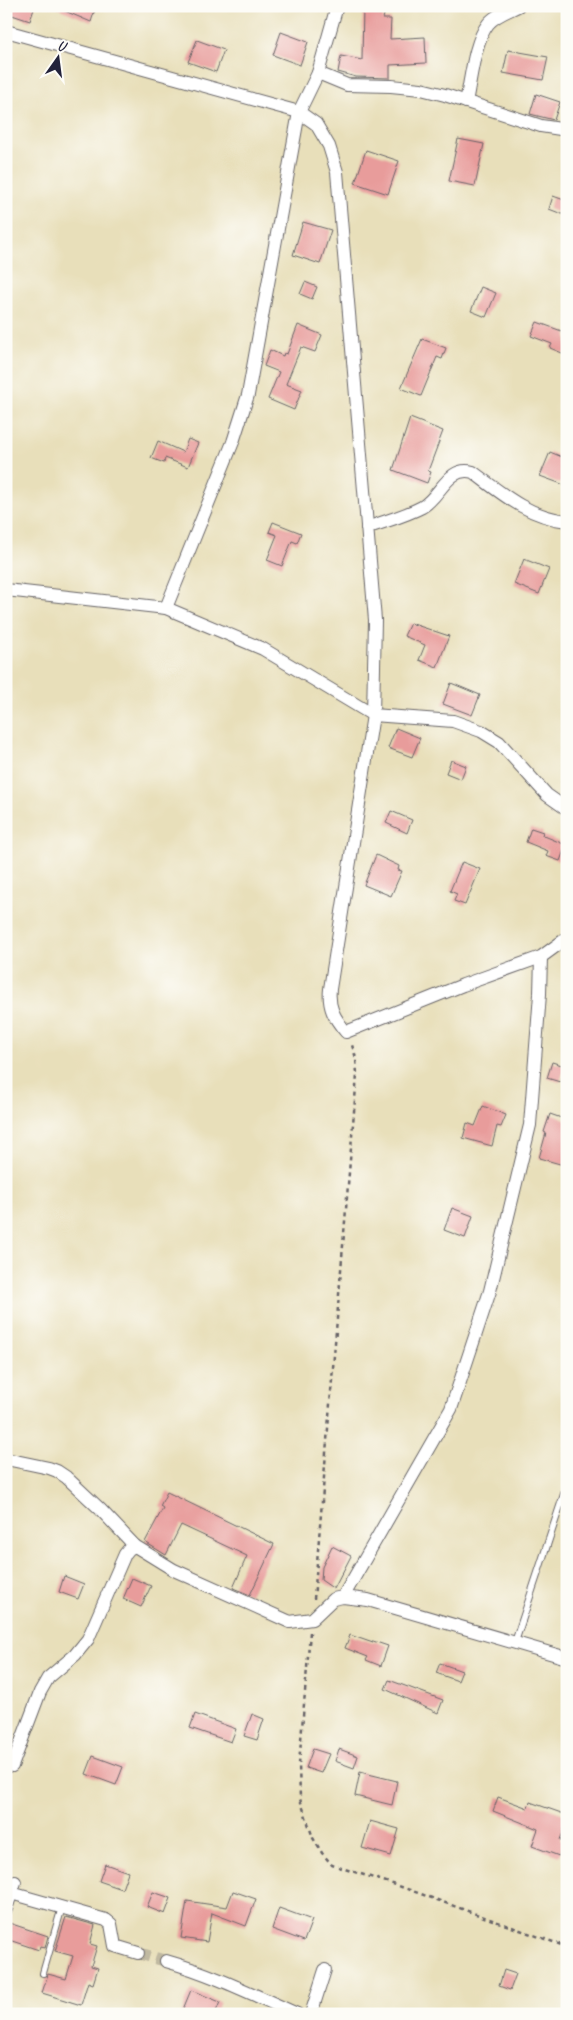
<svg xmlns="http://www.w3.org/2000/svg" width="573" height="2020" font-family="Caveat,sans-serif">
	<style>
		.building { fill: #e89c9b }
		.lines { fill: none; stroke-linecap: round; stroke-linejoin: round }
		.minor-tunnel { stroke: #c0b9a1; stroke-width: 12; stroke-dasharray: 12 6; stroke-linecap: butt }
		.service-casing { stroke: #676467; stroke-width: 8 }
		.minor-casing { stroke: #676467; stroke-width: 14 }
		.path { stroke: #676467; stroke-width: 2.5; stroke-dasharray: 4 4; stroke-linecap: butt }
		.service { stroke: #fff; stroke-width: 6 }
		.minor { stroke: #fff; stroke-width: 12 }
	</style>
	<rect width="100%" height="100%" fill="#fdfcf7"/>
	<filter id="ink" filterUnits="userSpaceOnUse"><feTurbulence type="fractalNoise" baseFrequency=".02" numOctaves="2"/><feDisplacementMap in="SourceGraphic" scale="10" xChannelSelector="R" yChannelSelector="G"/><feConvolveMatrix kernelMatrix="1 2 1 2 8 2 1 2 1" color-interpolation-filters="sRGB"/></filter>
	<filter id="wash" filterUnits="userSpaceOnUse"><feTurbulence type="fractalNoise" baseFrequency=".0096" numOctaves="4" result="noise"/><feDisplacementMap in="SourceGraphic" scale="20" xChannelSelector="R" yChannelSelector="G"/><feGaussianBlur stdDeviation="1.12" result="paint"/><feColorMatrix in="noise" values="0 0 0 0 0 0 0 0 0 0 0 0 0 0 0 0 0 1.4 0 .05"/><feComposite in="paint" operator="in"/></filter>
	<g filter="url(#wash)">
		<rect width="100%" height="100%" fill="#e8dfba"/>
		<g id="blocks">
			<g class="building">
				<path d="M6 6H35L30 21 6 13Z"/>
				<path d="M53 6H96L91 22Z"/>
				<path d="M363 6H386L383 19H391L390 39 425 37 426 63 390 65V78L356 77 338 72 341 56 362 60Z"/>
				<path d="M281 32 308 42 300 65 273 55Z"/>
				<path d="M197 40 224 50 216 72 188 62Z"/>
				<path d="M508 50 548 57 543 80 503 73Z"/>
				<path d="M536 94 560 102 554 120 530 114Z"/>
				<path d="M458 139 484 144 475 186 449 181Z"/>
				<path d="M366 150 399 161 388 194 355 183Z"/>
				<path d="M553 196 567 201V216L549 209Z"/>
				<path d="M303 222 331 230 320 264 293 255Z"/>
				<path d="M305 282 317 287 312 299 300 294Z"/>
				<path d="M481 287 496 293 486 317 471 311Z"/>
				<path d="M537 322 567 333V355L550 348 552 344 531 336Z"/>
				<path d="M298 325 322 335 315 352 301 347 286 384 302 390 294 410 268 399 279 372 264 366 270 350 283 356 284 353 287 354Z"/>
				<path d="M422 339 446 348 442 359 437 357 421 396 401 388Z"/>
				<path d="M410 418 443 431 428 471 431 472 427 483 393 470Z"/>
				<path d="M188 439 198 443 188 467 165 458 164 463 151 458 158 441 183 452Z"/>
				<path d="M550 452 567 459V486L540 476Z"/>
				<path d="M273 522 301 533 297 543 292 541 282 566 267 560 277 535 269 532Z"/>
				<path d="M524 559 549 569 539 594 514 584Z"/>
				<path d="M410 623 449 636 437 667 419 660 425 645 404 636Z"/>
				<path d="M451 683 480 695 472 715 443 704Z"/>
				<path d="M396 728 420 738 412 757 388 748Z"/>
				<path d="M451 760 466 766 461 779 446 773Z"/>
				<path d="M391 811 412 820 407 833 386 823Z"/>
				<path d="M531 828 543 832 542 835 566 845 560 861 546 856 548 851 526 842Z"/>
				<path d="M376 855 399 866 398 870 402 871 391 896 364 885Z"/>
				<path d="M462 862 480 869 465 905 454 901 457 894 450 891Z"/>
				<path d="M552 1062 565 1066 560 1082 547 1078Z"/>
				<path d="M483 1106 506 1115 501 1127 497 1126 492 1146 463 1138 467 1123 475 1126Z"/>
				<path d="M550 1114 567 1120V1166L539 1158 546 1133 544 1132Z"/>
				<path d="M452 1208 473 1216 465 1238 444 1230Z"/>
				<path d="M167 1492 274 1544 250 1595 233 1588 247 1556 181 1525 166 1555 145 1542 163 1508 160 1506Z"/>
				<path d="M332 1546 351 1556 334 1589 321 1580 322 1567Z"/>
				<path d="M64 1576 84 1584 78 1599 59 1592Z"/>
				<path d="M132 1578 151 1586 141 1607 123 1599Z"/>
				<path d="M350 1635 373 1643V1641L388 1646 381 1666 366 1660 368 1657 345 1648Z"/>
				<path d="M440 1663 462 1671 458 1681 436 1673Z"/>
				<path d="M389 1680 443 1700 438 1713 385 1689Z"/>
				<path d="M195 1714 236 1729 231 1742 190 1728Z"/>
				<path d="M252 1714 264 1719 257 1740 244 1736Z"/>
				<path d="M313 1749 329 1754 321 1773 306 1768Z"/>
				<path d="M339 1749 358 1756 354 1768 335 1761Z"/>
				<path d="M93 1756 123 1767 116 1785 86 1774Z"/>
				<path d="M360 1772 397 1781 392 1805 355 1796Z"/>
				<path d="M498 1797 528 1808 530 1802 567 1815V1822L560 1840 565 1841 559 1856 532 1846 538 1829 493 1811Z"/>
				<path d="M370 1821 399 1829 391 1856 362 1848Z"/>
				<path d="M105 1864 128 1872 122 1889 99 1881Z"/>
				<path d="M233 1891 256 1899 246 1926 212 1913 207 1942 181 1938 187 1901 227 1907Z"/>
				<path d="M153 1892 171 1898 165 1914 147 1907Z"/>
				<path d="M279 1908 312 1920 304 1941 272 1929Z"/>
				<path d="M66 1917 95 1925 90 1944 97 1946 91 1966 98 1968 93 1984 88 1982 81 2005 42 1993 48 1974 66 1979 73 1956 55 1951Z"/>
				<path d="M6 1922 48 1936 45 1948 40 1946 39 1950 6 1939Z"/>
				<path d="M504 1970 516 1974 510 1990 499 1986Z"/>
				<path d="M191 1990 220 2002 215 2014H181Z"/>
			</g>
		</g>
	</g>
	<g filter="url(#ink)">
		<use href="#blocks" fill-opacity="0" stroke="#676467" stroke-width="1"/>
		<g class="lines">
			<path class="minor-tunnel" d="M138 1953 166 1961"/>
			<g class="service-casing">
				<g id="service">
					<path d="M515 1642 567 1485"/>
					<path d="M43 1973 62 1907"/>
				</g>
			</g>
			<g class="minor-casing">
				<g id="minor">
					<path d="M6 31 299 112 316 124 329 146 337 172 375 620 373 715 330 989C328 1007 334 1018 346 1032L463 985 541 957 567 938"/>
					<path d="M318 73 347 85 391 86 421 89 445 95 541 126 567 130"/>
					<path d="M466 102C471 79 474 42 488 24 495 15 508 11 518 6"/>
					<path d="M367 528C385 521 405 516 422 507 441 496 448 465 473 472 502 494 529 517 567 521"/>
					<path d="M6 590 166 608 263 649 373 715 453 721 481 731 499 742 547 795 567 809"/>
					<path d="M166 608 233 442 248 395 299 112 318 73 337 6"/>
					<path d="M6 1459 49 1468 57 1471 66 1477 100 1509 135 1546 174 1570 290 1622 312 1619 333 1599 343 1597 368 1600 567 1658"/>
					<path d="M343 1597 451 1409 490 1291 530 1125 540 994 541 957"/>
					<path d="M6 1763 12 1766 40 1692 48 1678 75 1655 88 1639 125 1554 129 1549 135 1546"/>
					<path d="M11 1893 106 1920 111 1924 115 1946 138 1953"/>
					<path d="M6 1909 15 1882"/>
					<path d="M166 1961C212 1974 254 1995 297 2014"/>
					<path d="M311 2014 325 1970"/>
				</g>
			</g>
			<g class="path">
				<path d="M314 1599 357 1075 356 1058 351 1042"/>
				<path d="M310 1632 299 1764 300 1799 313 1838 322 1853 332 1865 396 1885 567 1947"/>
			</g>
			<use href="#service" class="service"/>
			<use href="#minor" class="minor"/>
		</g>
	</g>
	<rect width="573" height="2020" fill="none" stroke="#fdfcf7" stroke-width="25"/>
	<g transform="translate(58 58) rotate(14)" stroke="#fdfcf7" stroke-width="4" paint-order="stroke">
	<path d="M0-4L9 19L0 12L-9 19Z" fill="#22223b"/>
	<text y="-8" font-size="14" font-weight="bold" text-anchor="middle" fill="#22223b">U</text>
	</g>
</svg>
